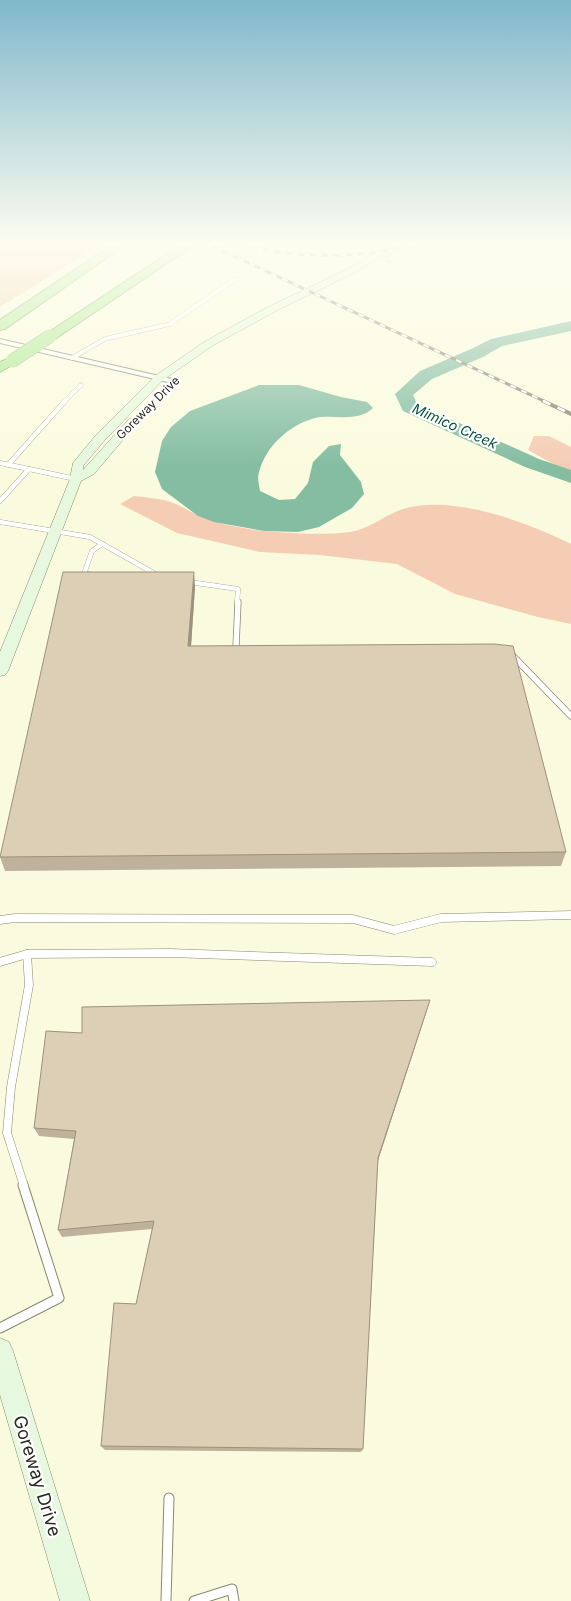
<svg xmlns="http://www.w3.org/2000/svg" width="571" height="1601" font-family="Inter,sans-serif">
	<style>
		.green { fill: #f5cdb4 }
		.water { fill: #84bda2 }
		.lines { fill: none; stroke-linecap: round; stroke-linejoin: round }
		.river { fill: #84bda2; fill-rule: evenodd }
		.lane-far4-casing { stroke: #88896f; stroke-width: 4.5 }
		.lane-far3-casing { stroke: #88896f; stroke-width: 5 }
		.lane-far2-casing { stroke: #88896f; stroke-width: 7 }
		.lane-far1-casing { stroke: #88896f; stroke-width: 9 }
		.lane-casing { stroke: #88896f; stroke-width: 11 }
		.street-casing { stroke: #88896f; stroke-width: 2 }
		.secondary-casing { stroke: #88896f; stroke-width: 1 }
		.highway-casing { stroke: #7fa669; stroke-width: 2 }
		.lane-far4 { stroke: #fff; stroke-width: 4 }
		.lane-far3 { stroke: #fff; stroke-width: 4.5 }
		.lane-far2 { stroke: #fff; stroke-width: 5.5 }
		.lane-far1 { stroke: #fff; stroke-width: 8 }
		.lane { stroke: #fff; stroke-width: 9 }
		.street { fill: #fff; fill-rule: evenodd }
		.secondary { fill: #e6f8de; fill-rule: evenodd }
		.highway { fill: #ade891; fill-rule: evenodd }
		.rail-far1-casing { stroke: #8a8b78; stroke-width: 3 }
		.rail-casing { stroke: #8a8b78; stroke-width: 4 }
		.rail-far1 { stroke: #fff; stroke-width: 2; stroke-dasharray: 6; stroke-linecap: butt }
		.rail { stroke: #fff; stroke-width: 2.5; stroke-dasharray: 8; stroke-linecap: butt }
		.highway-bridge-casing { stroke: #7fa669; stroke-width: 14; stroke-linecap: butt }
		.highway-bridge { stroke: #ade891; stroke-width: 13 }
		.wall { fill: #beb29c }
		.shaded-wall { fill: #9b917f }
		.building { fill: #ddcfb5; stroke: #9b917f }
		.labels { text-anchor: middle; stroke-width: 4.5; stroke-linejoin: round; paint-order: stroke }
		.far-street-label { font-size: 12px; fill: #292a1f; stroke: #fff }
		.far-water-label { font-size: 14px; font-style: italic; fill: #035137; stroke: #fff }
		.near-street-label { font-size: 18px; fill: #292a1f; stroke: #fff }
	</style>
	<rect width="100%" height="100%" fill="#fafbde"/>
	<g class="green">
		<path d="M0 243H103L0 307Z"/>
		<path d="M534 436H549L571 447V474L528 450Z"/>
		<path d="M134 496C143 497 154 498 164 500 180 504 188 511 201 517 221 524 244 529 264 531 288 533 332 536 355 531 372 527 387 514 403 509 452 494 527 522 571 544V624L538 617 455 594 397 564 320 555 260 552 177 533 120 504Z"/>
	</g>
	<path class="water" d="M259 385H299L341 397 367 402 373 408C358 423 334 414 315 418 289 425 266 446 259 472 257 477 259 485 260 491L279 500 295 499 308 483 313 462 329 446 341 444 340 455 361 482 364 494 352 508 319 527 298 532 264 531 214 522 198 516 162 489 155 472 162 441 171 427 190 411Z"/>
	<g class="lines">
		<path class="river" d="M571 321V331L502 346 483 357 432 379 413 395 417 404 539 459 571 470V483L525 467 403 411 395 394 420 371 471 349 491 339Z"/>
		<g class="lane-far4-casing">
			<g id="lane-far4">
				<path d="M72 358 105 339 170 324 235 279"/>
				<path d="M64 402 81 385"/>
			</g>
		</g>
		<g class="lane-far3-casing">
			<g id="lane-far3">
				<path d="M0 463 29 469"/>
				<path d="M8 465 65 401"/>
				<path d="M0 501 29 469 76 479"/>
				<path d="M0 522 90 537 157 575"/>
				<path d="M89 574H84L92 551 102 544"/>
				<path d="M189 582 238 589 237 604"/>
			</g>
		</g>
		<g class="lane-far2-casing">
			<g id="lane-far2">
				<path d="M236 646 238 602"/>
				<path d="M510 656H513L571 716"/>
			</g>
		</g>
		<g class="lane-far1-casing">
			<g id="lane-far1">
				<path d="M0 920 15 918 353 919 394 930 441 918 571 915"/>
				<path d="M0 962 27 954 170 953 432 962"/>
				<path d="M24 1186 7 1133 11 1087 29 985 27 954"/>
			</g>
		</g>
		<g class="lane-casing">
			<g id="lane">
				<path d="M0 1328 59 1298 23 1185"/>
				<path d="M166 1601 169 1498"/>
				<path d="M194 1601 232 1589 234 1601"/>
			</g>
		</g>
		<g class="street-casing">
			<path id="street" d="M0 339 172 379 176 381 172 383 0 343Z"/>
		</g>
		<g class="secondary-casing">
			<g id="secondary">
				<path d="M390 243H401L356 272 276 311 212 346 163 380 104 441 83 466V470L129 419H137L139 421 94 474 81 481 8 671 5 675 0 676V652L70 479 73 463 96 435 155 376 204 342 268 307 350 268Z"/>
				<path d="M406 243H416L393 261H387V257Z"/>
				<path d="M0 1338 9 1342 13 1351 90 1601H60L0 1395Z"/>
			</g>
		</g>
		<g class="highway-casing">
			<g id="highway">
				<path d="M115 243H128L5 329 0 330V320Z"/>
				<path d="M184 243H197L55 339 50 340 43 336Z"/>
				<path d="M12 357 19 361 0 372V362Z"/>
			</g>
		</g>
		<use href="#lane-far4" class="lane-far4"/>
		<use href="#lane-far3" class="lane-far3"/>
		<use href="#lane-far2" class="lane-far2"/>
		<use href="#lane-far1" class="lane-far1"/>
		<use href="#lane" class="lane"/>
		<use href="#street" class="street"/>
		<use href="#secondary" class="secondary"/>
		<use href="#highway" class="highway"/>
		<g class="rail-far1-casing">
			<g id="rail-far1">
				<path d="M206 243 546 402"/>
				<path d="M233 243C296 259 357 261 420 243"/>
			</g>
		</g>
		<g class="rail-casing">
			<path id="rail" d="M543 401 571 414"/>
		</g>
		<use href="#rail-far1" class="rail-far1"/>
		<use href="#rail" class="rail"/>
		<g class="highway-bridge-casing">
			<path id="highway-bridge" d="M12 361 50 336"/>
		</g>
		<use href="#highway-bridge" class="highway-bridge"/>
	</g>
	<g class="wall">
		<path d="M195 587 191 646 566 852 561 866 5 871 0 857Z"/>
		<path d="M427 1010 378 1161 363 1449 361 1452 105 1450 101 1446 136 1304 152 1229 62 1237 58 1230 74 1139 39 1136 34 1128 82 1033Z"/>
	</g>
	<g class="shaded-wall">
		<path d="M194 572 195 587 190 661 188 646Z"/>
		<path d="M430 1000 427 1010 376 1166 378 1158Z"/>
	</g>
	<g class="building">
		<path d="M63 572H194L188 646 494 644 513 646 566 852 0 857Z"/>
		<path d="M430 1000 378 1158 363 1449 101 1446 114 1303 136 1304 154 1221 58 1230 76 1131 34 1128 46 1031 82 1033V1007Z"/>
	</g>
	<linearGradient id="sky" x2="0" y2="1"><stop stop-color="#80b8cc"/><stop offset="0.52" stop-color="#fdfdf0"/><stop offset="1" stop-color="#fdfdf0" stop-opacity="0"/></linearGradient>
	<rect width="571" height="467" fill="url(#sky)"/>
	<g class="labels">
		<g class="far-street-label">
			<text transform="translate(148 408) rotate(-45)" y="4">Goreway Drive</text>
		</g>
		<g class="far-water-label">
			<text transform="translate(455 426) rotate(24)" y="5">Mimico Creek</text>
		</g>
		<g class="near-street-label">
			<text transform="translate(37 1476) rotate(73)" y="6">Goreway Drive</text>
		</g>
	</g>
</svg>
